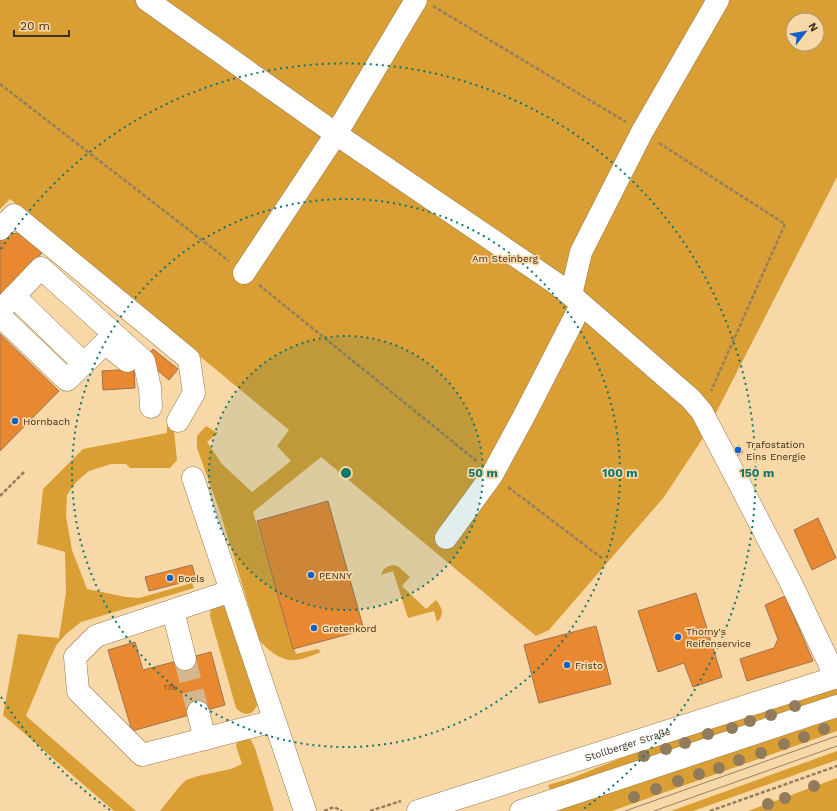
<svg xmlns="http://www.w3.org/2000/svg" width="837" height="811" font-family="'Work Sans',sans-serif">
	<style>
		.green { fill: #d99f35; fill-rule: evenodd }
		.building { fill: #e88932; stroke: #9e7250 }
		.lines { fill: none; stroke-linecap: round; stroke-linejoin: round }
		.minor-tunnel { stroke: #d4b78c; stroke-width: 22; stroke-dasharray: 22 11; stroke-linecap: butt }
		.minor-casing { stroke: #97794b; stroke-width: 23 }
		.major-casing { stroke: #97794b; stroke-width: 23 }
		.path { stroke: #957f5e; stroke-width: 2.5; stroke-dasharray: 4 2; stroke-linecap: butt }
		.minor { stroke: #fff; stroke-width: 22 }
		.major { stroke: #fff; stroke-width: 22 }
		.tram { stroke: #96805f; stroke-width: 1 }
		.tree { fill: #917b5b }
		.ring { fill: none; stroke: #0f766e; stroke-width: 2; stroke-dasharray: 2 4 }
		.poi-dot { fill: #1061cb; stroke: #f9d8a7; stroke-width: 1.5 }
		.labels { text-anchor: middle; stroke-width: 3.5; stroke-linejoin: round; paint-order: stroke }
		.number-label { font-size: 8px; fill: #684723 }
		.park-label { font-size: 10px; fill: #3c2f1c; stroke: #f9d8a7 }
		.poi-label { font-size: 10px; fill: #3e311e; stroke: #f9d8a7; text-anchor: start }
		.street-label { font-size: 10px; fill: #3e311e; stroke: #f9d8a7 }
		.centre { fill: #0f766e; stroke: #f9d8a7; stroke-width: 2 }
		.ring-label { font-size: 12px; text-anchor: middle; font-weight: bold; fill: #0f766e; stroke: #f9d8a7; stroke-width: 3.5; stroke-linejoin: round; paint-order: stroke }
	</style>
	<rect width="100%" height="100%" fill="#f9d8a7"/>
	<g class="green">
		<path d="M0 0H837V177L703 438 664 497 549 630 536 636 321 457 253 512 296 654 318 649 321 652C313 655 304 659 296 660 281 662 268 650 259 640L220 512 197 448V436L206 426 218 433 207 442 222 464 252 492 291 461 277 446 289 430 10 199 0 209ZM793 20H817V44H793Z"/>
		<path d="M167 424 174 431 177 460 170 468H130L126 464H111L89 471 76 482 67 495 66 516 72 550 87 589 126 597 139 598 192 583 194 588 81 622 66 634 57 644 48 663 26 716 136 811H114L3 715 18 634 59 638 66 592 65 552 37 544 43 489 83 449 167 433Z"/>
		<path d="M394 565 399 567 410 577 402 586 426 609 436 600C442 607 445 615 437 622L434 611 408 618 393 571 381 575C383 568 387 566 394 565Z"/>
		<path d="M221 604 226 607 258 702C254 715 246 718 236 708L210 616 211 608Z"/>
		<path d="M837 686V696L550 791 548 785 572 778 626 756Z"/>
		<path d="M837 716V731L612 811H549Z"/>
		<path d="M249 736 255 748 274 811H160L179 787 186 780 198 776 231 769 242 764 236 746 238 740Z"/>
		<path d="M837 751V760L693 811H671Z"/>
		<path d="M837 778V811H748Z"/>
	</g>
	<g class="building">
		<path d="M22 233 42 253 0 296V237L2 234Z"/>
		<path d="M0 334 59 391 0 451Z"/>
		<path d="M153 349 178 369 169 380 144 359Z"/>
		<path d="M134 369 135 388 103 390 102 371Z"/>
		<path d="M739 445 743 452 737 456 733 449Z"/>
		<path d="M328 501 364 630 293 649 257 521Z"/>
		<path d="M818 518 836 558 812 570 794 530Z"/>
		<path d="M192 565 196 579 149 591 145 577Z"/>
		<path d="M696 593 722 677 693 687 684 663 658 672 638 611Z"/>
		<path d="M785 596 813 661 747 681 740 659 774 648 778 639 765 605Z"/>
		<path d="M596 626 611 684 539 703 524 645Z"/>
		<path d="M135 642 143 670 211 652 225 705 132 731 108 650Z"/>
	</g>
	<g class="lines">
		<path class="minor-tunnel" d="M185 659 198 712"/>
		<g class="minor-casing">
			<g id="minor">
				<path d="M147 0 336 134 554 282 571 295 691 399 702 412 790 581 829 663 834 678"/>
				<path d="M0 229 14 215 189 359 194 393 178 421"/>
				<path d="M244 273 336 134 416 0"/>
				<path d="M571 295 581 252 642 132 718 0"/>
				<path d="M14 296 84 364"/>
				<path d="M0 311 41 268 144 361 150 388 151 407"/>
				<path d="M0 316 67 380 105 343 127 361"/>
				<path d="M193 478 305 811"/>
				<path d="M446 538 492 475 524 416 581 305"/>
				<path d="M231 591 96 636 75 657 78 691 142 755 274 721"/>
				<path d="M173 611 185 659"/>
				<path d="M198 712 205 739"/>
			</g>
		</g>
		<g class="major-casing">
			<g id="major">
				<path id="s1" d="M418 811 837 677"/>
				<path d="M521 811 837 706"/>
			</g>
		</g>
		<g class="path">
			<path d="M433 6 626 122"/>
			<path d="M0 84 229 261"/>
			<path d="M659 143 785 224 711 391"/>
			<path d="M259 285 478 462"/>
			<path d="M508 487 603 559"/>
			<path d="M0 496 25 471"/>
			<path d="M324 811 334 807 342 811"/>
			<path d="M370 811 401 801"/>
			<path d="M710 811 837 766"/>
		</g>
		<use href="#minor" class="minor"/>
		<use href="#major" class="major"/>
		<g class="tram">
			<path d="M625 811 837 736"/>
			<path d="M654 811 837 746"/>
		</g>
	</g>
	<g class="tree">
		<circle cx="795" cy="706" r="6"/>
		<circle cx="771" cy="715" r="6"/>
		<circle cx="750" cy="721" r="6"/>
		<circle cx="732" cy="728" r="6"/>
		<circle cx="824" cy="729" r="6"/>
		<circle cx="708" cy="734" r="6"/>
		<circle cx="804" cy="737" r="6"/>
		<circle cx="685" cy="743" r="6"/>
		<circle cx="784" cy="744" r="6"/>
		<circle cx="666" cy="749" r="6"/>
		<circle cx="761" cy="753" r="6"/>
		<circle cx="644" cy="756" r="6"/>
		<circle cx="739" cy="760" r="6"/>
		<circle cx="719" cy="768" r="6"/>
		<circle cx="699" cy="774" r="6"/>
		<circle cx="678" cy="781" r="6"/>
		<circle cx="814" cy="786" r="6"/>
		<circle cx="656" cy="789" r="6"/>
		<circle cx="634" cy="797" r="6"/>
		<circle cx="785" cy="798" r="6"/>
		<circle cx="768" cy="804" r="6"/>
	</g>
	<circle cx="346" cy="473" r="137" fill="#0f766e" fill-opacity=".12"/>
	<g class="ring">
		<circle cx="346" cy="473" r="137"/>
		<circle cx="346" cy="473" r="274"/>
		<path d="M110 810A411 411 0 0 1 1 697M1 249A411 411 0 1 1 582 810"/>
	</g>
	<g class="poi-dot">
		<circle cx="15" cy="421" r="4"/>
		<circle cx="738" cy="450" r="4"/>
		<circle cx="311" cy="575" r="4"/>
		<circle cx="170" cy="578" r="4"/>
		<circle cx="314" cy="628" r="4"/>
		<circle cx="678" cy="637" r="4"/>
		<circle cx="567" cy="665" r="4"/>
	</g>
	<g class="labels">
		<g class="number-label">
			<text x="170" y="690">178</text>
		</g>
		<g class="park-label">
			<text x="505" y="262">Am Steinberg</text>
		</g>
		<g class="poi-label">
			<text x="23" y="425">Hornbach</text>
			<text x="746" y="448">Trafostation<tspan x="746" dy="12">Eins Energie</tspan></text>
			<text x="319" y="579">PENNY</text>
			<text x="178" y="582">Boels</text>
			<text x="322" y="632">Gretenkord</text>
			<text x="686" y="635">Thomy's<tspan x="686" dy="12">Reifenservice</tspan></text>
			<text x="575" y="669">Fristo</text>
		</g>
		<g class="street-label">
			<text dy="4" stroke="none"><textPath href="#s1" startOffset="220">Stollberger Straße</textPath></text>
		</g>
	</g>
	<circle cx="346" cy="473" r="6" class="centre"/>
	<g class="ring-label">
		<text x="483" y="477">50 m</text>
		<text x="620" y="477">100 m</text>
		<text x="757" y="477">150 m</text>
	</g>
	<g transform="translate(805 32) rotate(59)"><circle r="19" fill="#f9d8a7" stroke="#ae9570"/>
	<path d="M0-3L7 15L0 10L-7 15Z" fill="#1061cb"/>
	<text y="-6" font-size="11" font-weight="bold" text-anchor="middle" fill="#3e311e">N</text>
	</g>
	<path d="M14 30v6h55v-6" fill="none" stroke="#3e311e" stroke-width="2"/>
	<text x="20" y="30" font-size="12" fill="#3e311e" stroke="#f9d8a7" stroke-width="3" paint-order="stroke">20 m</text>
</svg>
